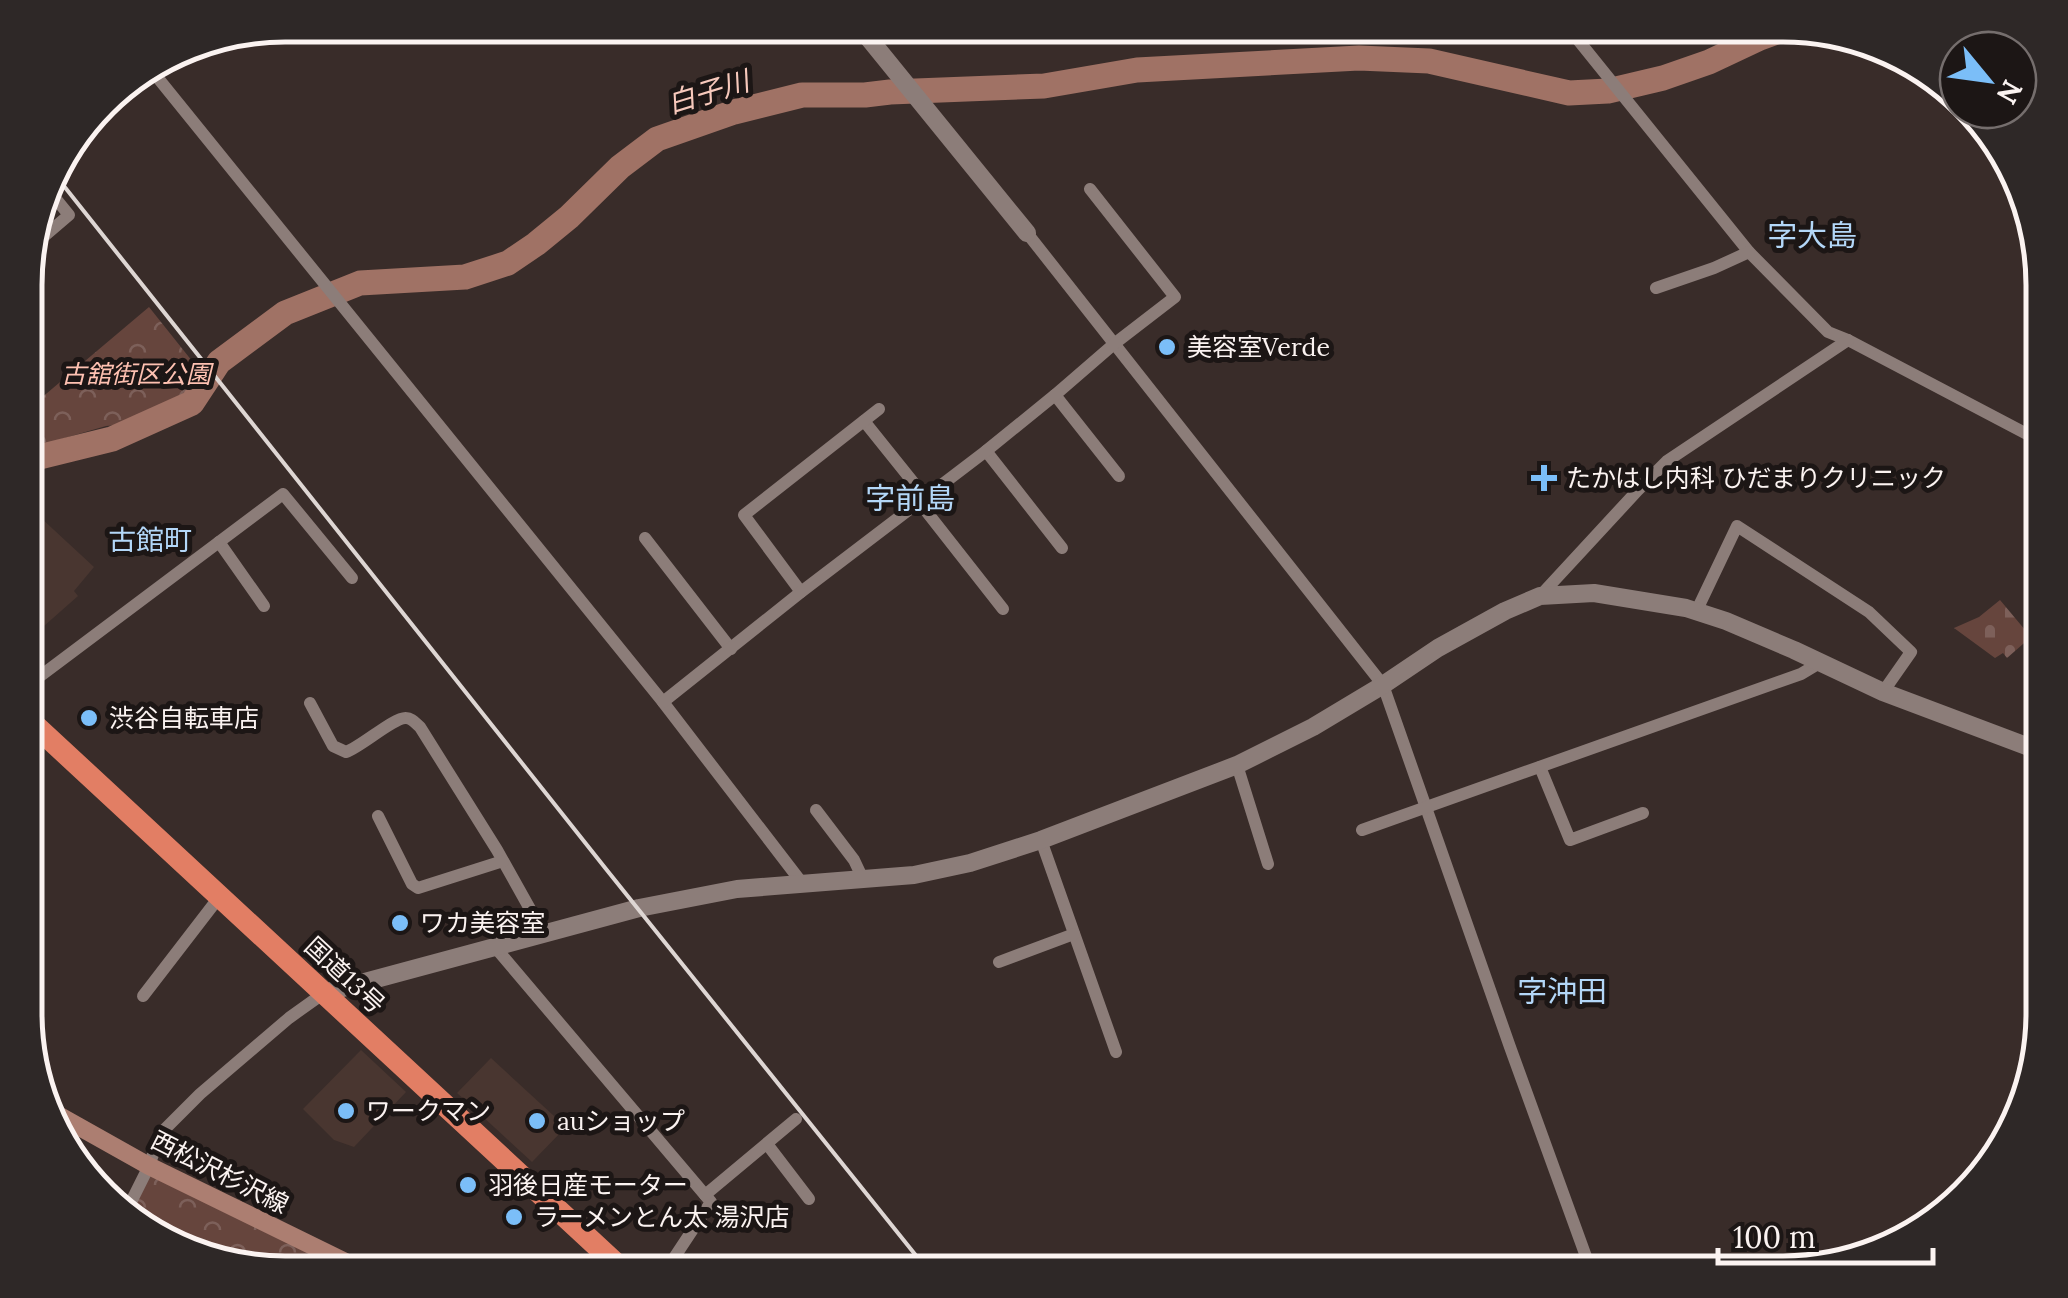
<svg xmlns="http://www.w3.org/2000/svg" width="2068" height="1298" font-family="Lora,'Noto Sans JP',serif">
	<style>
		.built { fill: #493630 }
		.cemetery { fill: url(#cemetery-stones) }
		.park { fill: url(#park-crowns) }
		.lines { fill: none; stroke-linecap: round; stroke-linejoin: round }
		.river { stroke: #a07265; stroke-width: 25 }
		.minor { stroke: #8c7d79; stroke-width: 12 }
		.tertiary { stroke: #8c7d79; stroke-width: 18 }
		.secondary { stroke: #ac7e71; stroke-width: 18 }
		.trunk { stroke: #e27e64; stroke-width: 22 }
		.rail { stroke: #ded6d3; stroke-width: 4 }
		.poi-dot { fill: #7bbef8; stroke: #1c1615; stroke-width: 4 }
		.labels { text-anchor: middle; stroke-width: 10; stroke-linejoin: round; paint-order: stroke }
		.poi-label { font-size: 25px; fill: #fbf3f1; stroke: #1c1615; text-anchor: start }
		.park-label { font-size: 25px; font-style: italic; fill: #fec1b1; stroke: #1c1615 }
		.street-label { font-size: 25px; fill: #fbf3f1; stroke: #1c1615 }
		.water-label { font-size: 28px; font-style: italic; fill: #f7c9bc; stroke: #1c1615 }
		.neighbourhood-label { font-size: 28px; fill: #b3d7f8; stroke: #1c1615 }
		.quarter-label { font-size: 30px; fill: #b3d7f8; stroke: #1c1615 }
		.rim { fill: none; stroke: #fbf3f1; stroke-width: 5 }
	</style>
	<defs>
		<pattern id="cemetery-stones" width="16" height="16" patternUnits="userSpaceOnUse" patternTransform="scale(2.5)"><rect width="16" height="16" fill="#66453d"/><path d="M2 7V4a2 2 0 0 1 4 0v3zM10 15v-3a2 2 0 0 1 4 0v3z" fill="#7d605a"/></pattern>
		<pattern id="park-crowns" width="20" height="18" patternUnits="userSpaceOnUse" patternTransform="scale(2.5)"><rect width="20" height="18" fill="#66453d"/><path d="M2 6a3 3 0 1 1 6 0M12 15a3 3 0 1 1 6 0" fill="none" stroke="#7d605a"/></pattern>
	</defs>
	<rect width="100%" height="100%" fill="#392c29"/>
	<g class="built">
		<path d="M27 505 94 567 74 591 78 596 27 641Z"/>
		<path d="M361 1050 406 1092 354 1147 334 1140 303 1109Z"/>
		<path d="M491 1058 566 1127 532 1162 457 1093Z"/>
	</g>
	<path class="cemetery" d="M2000 600 2031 637 2007 658 2003 653 1995 658 1954 628 1979 617Z"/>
	<g class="park">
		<path d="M149 307 204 376 177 401 149 416 127 424 106 426 27 449V410Z"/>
		<path d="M151 1174 349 1273H285L141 1229 127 1215Z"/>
	</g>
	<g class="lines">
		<path class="river" d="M27 460 112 439 192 403 219 362 285 313 360 283 465 277 508 263 536 244 569 217 620 167 657 139 734 112 802 95H865L890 92 1044 86 1137 70 1359 58 1429 61 1569 93 1608 91 1663 78 1709 62 1760 38 1790 27"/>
		<g class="minor">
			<path d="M1566 25 1749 252 1828 332 1848 340 2042 442"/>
			<path d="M149 67 663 702 802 883"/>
			<path d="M1027 233 1383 685 1510 1047 1592 1273"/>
			<path d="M28 250 69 215 47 188"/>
			<path d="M1656 288 1714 268 1749 252"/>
			<path d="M1055 395 1119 476"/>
			<path d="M864 421 925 497"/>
			<path d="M2032 437 2042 418"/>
			<path d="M986 451 1062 548"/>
			<path d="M919 502 1003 609"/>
			<path d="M645 538 731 649"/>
			<path d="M219 542 264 606"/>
			<path d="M801 592 744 515 879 409"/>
			<path d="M1540 596 1638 490 1667 461 1848 340"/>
			<path d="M1696 612 1737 526 1869 612 1911 652 1883 692"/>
			<path d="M27 686 283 494 352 578"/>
			<path d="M663 702 801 592 986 451 1055 395 1114 344 1175 297 1090 189"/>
			<path d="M310 703 333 746 346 752C361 747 394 717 406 718 412 718 415 723 420 727L497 850 544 934"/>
			<path d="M1237 765 1268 864"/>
			<path d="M1540 767 1570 840 1643 813"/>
			<path d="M816 810 854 860 863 879"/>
			<path d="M378 816 412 884 418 888 503 861"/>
			<path d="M1362 830 1801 674 1821 662"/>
			<path d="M1041 840 1116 1052"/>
			<path d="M495 947 711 1202 664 1273"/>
			<path d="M999 962 1074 934"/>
			<path d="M143 996 220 896"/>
			<path d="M767 1144 809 1199"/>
			<path d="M705 1195 796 1119"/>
			<path d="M123 1211 130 1204 149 1166 160 1134 200 1094 289 1018 324 993"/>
		</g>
		<g class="tertiary">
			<path d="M858 25 1027 233"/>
			<path d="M324 993 639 908 737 889 914 875 970 863 1041 840 1237 765 1313 727 1383 685 1438 648 1505 611 1540 596 1594 593 1686 608 1726 621 1794 650 1883 692 2042 752"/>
		</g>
		<path class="secondary" d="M51 1111 149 1166 368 1273"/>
		<path class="trunk" d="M27 718 626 1273"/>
		<path class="rail" d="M52 171 606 869 930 1273"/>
	</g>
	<g class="poi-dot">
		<circle cx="1167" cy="347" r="10"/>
		<path d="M1539 463h10v10h10v10h-10v10h-10v-10h-10v-10h10z"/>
		<circle cx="89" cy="718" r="10"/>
		<circle cx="400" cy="923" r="10"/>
		<circle cx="346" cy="1111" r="10"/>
		<circle cx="537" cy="1121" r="10"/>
		<circle cx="468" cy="1185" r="10"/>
		<circle cx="514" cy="1217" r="10"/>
	</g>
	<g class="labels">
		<g class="poi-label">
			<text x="1187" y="356">美容室Verde</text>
			<text x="1566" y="487">たかはし内科 ひだまりクリニック</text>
			<text x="109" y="727">渋谷自転車店</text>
			<text x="420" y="932">ワカ美容室</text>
			<text x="366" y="1120">ワークマン</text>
			<text x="557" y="1130">auショップ</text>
			<text x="488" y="1194">羽後日産モーター</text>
			<text x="534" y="1226">ラーメンとん太 湯沢店</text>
		</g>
		<g class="park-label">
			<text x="136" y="383">古舘街区公園</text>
		</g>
		<g class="street-label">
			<text transform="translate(345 975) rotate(43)" y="9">国道13号</text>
			<text transform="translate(220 1172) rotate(27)" y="9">西松沢杉沢線</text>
		</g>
		<g class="water-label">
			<text transform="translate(708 92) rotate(-17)" y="10">白子川</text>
		</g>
		<g class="neighbourhood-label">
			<text x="150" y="550">古館町</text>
		</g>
		<g class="quarter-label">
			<text x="1812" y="246">字大島</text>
			<text x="910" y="509">字前島</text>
			<text x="1562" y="1002">字沖田</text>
		</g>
	</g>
	<path d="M0 0H2068V1298H0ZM285 42H1783A243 243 0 0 1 2026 285V1013A243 243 0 0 1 1783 1256H285A243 243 0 0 1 42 1013V285A243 243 0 0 1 285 42Z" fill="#2e2827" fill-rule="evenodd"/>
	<path class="rim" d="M285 42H1783A243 243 0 0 1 2026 285V1013A243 243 0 0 1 1783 1256H285A243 243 0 0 1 42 1013V285A243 243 0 0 1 285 42Z"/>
	<g transform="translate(1988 80) rotate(119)"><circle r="48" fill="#1c1615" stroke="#756e6d" stroke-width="2.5"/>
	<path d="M0-8L18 38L0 25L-18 38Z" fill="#7bbef8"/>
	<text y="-15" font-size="28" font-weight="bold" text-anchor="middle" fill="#fbf3f1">N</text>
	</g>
	<path d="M1718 1248v15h215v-15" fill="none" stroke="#fbf3f1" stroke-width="5"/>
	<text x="1733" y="1248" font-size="30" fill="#fbf3f1" stroke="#1c1615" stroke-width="8" paint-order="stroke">100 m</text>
</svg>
